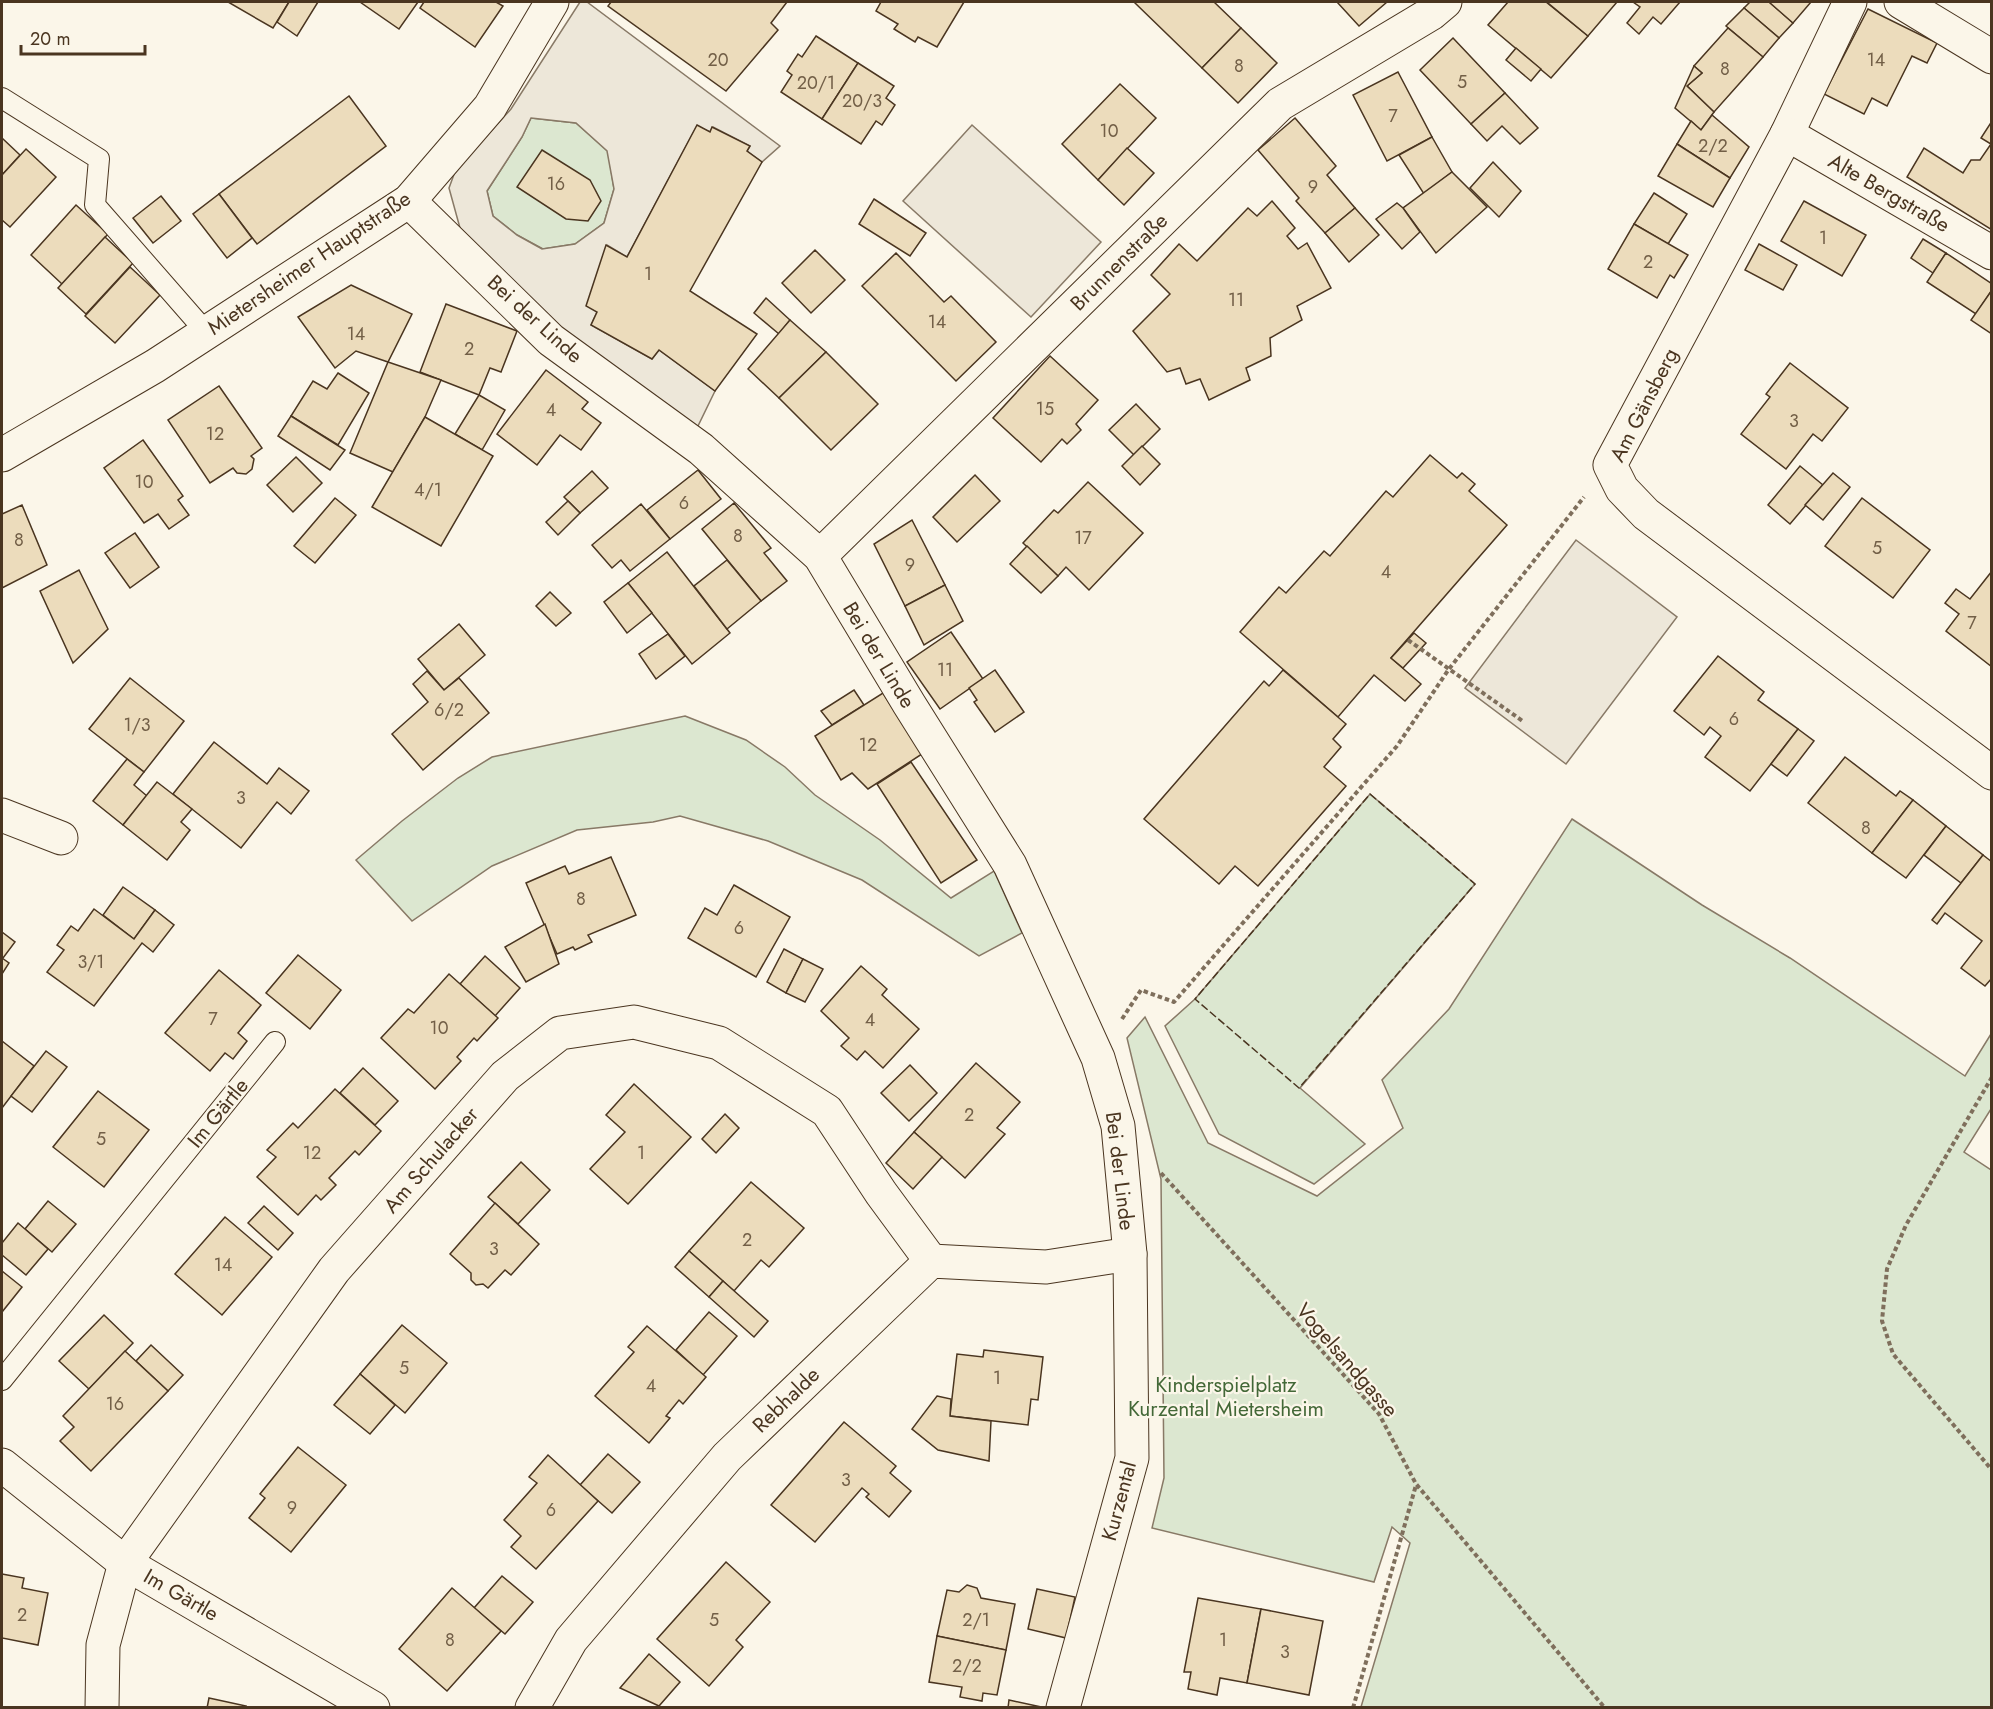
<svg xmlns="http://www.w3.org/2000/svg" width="1993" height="1709" font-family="Jost,sans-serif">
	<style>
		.green { fill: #dce7d0; stroke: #887966; stroke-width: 1.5 }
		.parking { fill: #ede7d9; stroke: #887966; stroke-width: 1.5; fill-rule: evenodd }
		.building { fill: #ecdcbc; stroke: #4a3520; stroke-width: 1.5 }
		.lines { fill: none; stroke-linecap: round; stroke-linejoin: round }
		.service-casing { stroke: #4a3520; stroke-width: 22 }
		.minor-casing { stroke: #4a3520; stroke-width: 35 }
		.path { stroke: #7f6f5c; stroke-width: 4; stroke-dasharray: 4.5 3; stroke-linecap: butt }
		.service { stroke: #fbf6e9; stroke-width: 20 }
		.minor { stroke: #fbf6e9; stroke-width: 33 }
		.fence { stroke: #4a3520; stroke-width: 1.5; stroke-dasharray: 8 3; stroke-linecap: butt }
		.labels { text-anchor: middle; stroke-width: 4.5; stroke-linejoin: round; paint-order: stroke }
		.number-label { font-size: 18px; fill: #725f47 }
		.street-label { font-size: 21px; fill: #4a3520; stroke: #fbf6e9 }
		.park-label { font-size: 21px; fill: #436837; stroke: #fbf6e9 }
	</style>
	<rect width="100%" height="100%" fill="#fbf6e9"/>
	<g class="green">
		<path d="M531 118 576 123 608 151 614 189 604 223 575 244 543 249 517 235 493 216 487 191 522 137Z"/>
		<path d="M685 716 746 740 785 767 815 795 880 840 951 898 994 871 1022 933 979 956 862 880 768 841 680 816 653 822 577 830 492 866 412 921 356 860 402 821 458 778 492 757Z"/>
		<path d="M1370 794 1475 884 1300 1088 1365 1144 1314 1184 1219 1134 1165 1026 1195 999Z"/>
		<path d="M1572 819 1702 905 1790 958 1965 1076 1991 1034V1109L1964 1152 1991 1170V1707H1361L1410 1543 1392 1527 1374 1582 1152 1528 1164 1478 1161 1179 1127 1038 1145 1017 1208 1143 1317 1196 1403 1128 1382 1080 1449 1009Z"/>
	</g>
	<g class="parking">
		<path d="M580 2H587L780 146 762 162 747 151 750 146 713 127 710 132 697 126 627 257 607 245 597 312 591 325 652 359 659 350 715 391 695 432 554 326 460 228 449 188 456 169 511 109ZM531 118 576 123 607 151 614 189 604 223 575 244 542 249 517 235 493 216 487 191 522 137Z"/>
		<path d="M972 125 1101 242 1031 317 903 201Z"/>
		<path d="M1576 540 1677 617 1566 764 1465 688Z"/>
	</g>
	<g class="building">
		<path d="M228 2H289L273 28Z"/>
		<path d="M289 2H318L297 36 277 22Z"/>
		<path d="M360 2H418L399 29Z"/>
		<path d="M424 2H496L503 6 475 47 420 8Z"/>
		<path d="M611 2H787L771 23 778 30 726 91 608 6Z"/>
		<path d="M881 2H964L937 47 918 37 915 42 894 29 898 24 876 11Z"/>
		<path d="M1134 2H1214L1241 28 1202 68Z"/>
		<path d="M1337 2H1387L1359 26Z"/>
		<path d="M1508 2H1546L1588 36 1551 78 1488 25Z"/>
		<path d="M1549 2H1617L1588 36 1548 3Z"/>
		<path d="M1633 2H1680L1661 24 1653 17 1639 34 1627 23 1640 7Z"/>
		<path d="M1750 2H1769L1793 23 1779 38 1744 8Z"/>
		<path d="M1769 2H1811L1793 23Z"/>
		<path d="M1744 8 1779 38 1763 57 1726 26Z"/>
		<path d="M1868 9 1937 43 1927 63 1912 56 1887 106 1872 98 1864 114 1824 94Z"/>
		<path d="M1241 28 1277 63 1238 103 1202 68Z"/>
		<path d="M1728 28 1763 57 1714 112 1687 86 1702 73 1694 66Z"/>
		<path d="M816 36 858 63 822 119 781 92 792 75 787 71 798 54 802 57Z"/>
		<path d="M1453 38 1505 93 1471 124 1420 70Z"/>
		<path d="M1516 48 1541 69 1531 81 1506 60Z"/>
		<path d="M858 63 894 86 886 98 895 105 882 125 876 121 861 144 822 119Z"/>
		<path d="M1694 66 1702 73 1687 86 1714 112 1701 130 1675 108Z"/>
		<path d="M1398 72 1432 137 1387 161 1353 95Z"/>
		<path d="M1120 84 1156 118 1098 180 1062 144Z"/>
		<path d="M1505 93 1538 128 1520 144 1502 126 1487 141 1471 124Z"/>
		<path d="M349 96 386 146 257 244 219 194Z"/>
		<path d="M1712 115 1749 147 1730 178 1677 144 1691 121 1701 130Z"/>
		<path d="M1295 118 1336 166 1327 175 1355 208 1325 233 1296 201 1299 198 1258 150Z"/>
		<path d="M1992 121V230L1907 177 1924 148 1963 173 1971 160H1980L1991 144 1981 138Z"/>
		<path d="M697 125 710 132 712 127 750 146 747 151 762 162 690 291 757 334 715 391 659 350 652 359 591 325 597 312 586 306 606 245 627 257Z"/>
		<path d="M1432 137 1452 172 1424 194 1399 155Z"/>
		<path d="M2 138 20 155 2 175Z"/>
		<path d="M1677 144 1730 178 1713 207 1658 176Z"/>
		<path d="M1127 148 1154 173 1124 205 1098 180Z"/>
		<path d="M26 149 56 177 10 227 2 220V175Z"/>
		<path d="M542 150 590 180 601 201 588 221 566 219 517 187Z"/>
		<path d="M1493 162 1521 191 1499 217 1470 188Z"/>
		<path d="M1452 172 1487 207 1436 253 1403 208Z"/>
		<path d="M1654 193 1687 214 1668 244 1634 224Z"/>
		<path d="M219 194 252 238 227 258 193 214Z"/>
		<path d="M161 196 181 221 153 243 133 218Z"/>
		<path d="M874 199 926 233 910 256 859 224Z"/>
		<path d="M1272 201 1295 228 1287 236 1298 249 1307 243 1331 288 1297 306 1302 320 1270 338 1271 356 1246 368 1250 380 1209 400 1200 379 1186 384 1180 368 1167 372 1133 331 1170 294 1151 275 1179 244 1197 261 1248 208 1257 216Z"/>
		<path d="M1804 201 1866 235 1842 276 1781 241Z"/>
		<path d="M1397 203 1403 208 1420 232 1402 249 1376 219Z"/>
		<path d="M76 205 108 234 62 284 31 255Z"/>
		<path d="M1355 208 1379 235 1349 262 1325 233Z"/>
		<path d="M1634 224 1688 255 1674 278 1670 275 1657 298 1608 269Z"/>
		<path d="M105 237 133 263 86 314 58 288Z"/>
		<path d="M1923 239 1946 253 1933 273 1911 258Z"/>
		<path d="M1759 244 1797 265 1783 290 1745 270Z"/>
		<path d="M815 250 845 280 811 313 782 283Z"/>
		<path d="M896 253 944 302 951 296 996 342 956 381 862 286Z"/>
		<path d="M1946 253 1992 284V290L1976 314 1927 282Z"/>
		<path d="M130 267 160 295 115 343 85 316Z"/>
		<path d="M351 285 412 314 388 362 356 351 335 368 298 317Z"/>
		<path d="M1992 290V334L1971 320Z"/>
		<path d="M766 298 790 320 779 334 754 313Z"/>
		<path d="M446 304 517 331 501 372 490 368 479 395 420 372Z"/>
		<path d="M790 320 826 352 779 398 748 369Z"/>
		<path d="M826 352 878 404 831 450 779 398Z"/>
		<path d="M1050 356 1098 400 1076 424 1081 430 1067 444 1062 439 1041 462 993 418Z"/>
		<path d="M388 362 441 380 425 417 393 472 350 453Z"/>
		<path d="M1790 363 1848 408 1822 441 1813 434 1786 469 1741 434 1770 397 1766 394Z"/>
		<path d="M546 370 588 402 582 409 601 423 581 450 560 435 537 465 497 434Z"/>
		<path d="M338 373 369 393 338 445 291 416 313 381 327 389Z"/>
		<path d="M219 386 262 448 251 456 254 459 252 469 246 474 237 473 233 468 210 483 168 420Z"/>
		<path d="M479 395 505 410 482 450 455 434Z"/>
		<path d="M1136 404 1160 429 1134 455 1109 430Z"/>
		<path d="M291 416 345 450 330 470 278 436Z"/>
		<path d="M425 417 493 456 441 546 372 507Z"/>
		<path d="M143 440 183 496 178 500 189 515 169 529 158 514 144 523 104 468Z"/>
		<path d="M1142 446 1160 464 1140 485 1122 466Z"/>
		<path d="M1430 455 1457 478 1462 473 1475 484 1469 491 1507 525 1391 658 1421 684 1405 701 1374 675 1338 717 1240 632 1279 587 1286 593 1324 551 1330 556 1386 491 1393 497Z"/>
		<path d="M296 457 322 483 293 512 267 485Z"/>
		<path d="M1800 466 1823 485 1790 524 1768 505Z"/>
		<path d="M698 470 721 499 670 539 647 510Z"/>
		<path d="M592 471 608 488 580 513 564 497Z"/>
		<path d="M1833 473 1850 487 1823 520 1805 505Z"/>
		<path d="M975 475 1000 501 957 542 933 517Z"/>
		<path d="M1088 482 1143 533 1089 590 1066 567 1058 576 1023 543 1054 510 1058 513Z"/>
		<path d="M335 498 356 515 315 563 294 546Z"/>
		<path d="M1862 498 1930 550 1893 598 1825 546Z"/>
		<path d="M568 501 580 513 558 535 546 522Z"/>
		<path d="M734 503 771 548 764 553 787 581 761 601 702 529Z"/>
		<path d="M641 504 670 539 630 571 621 560 612 568 592 545Z"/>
		<path d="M22 505 47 565 2 588V514Z"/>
		<path d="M912 520 945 585 905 606 874 544Z"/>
		<path d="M135 533 159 567 130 588 105 553Z"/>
		<path d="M1027 546 1058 576 1041 593 1010 564Z"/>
		<path d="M667 552 730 633 692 664 628 583Z"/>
		<path d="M727 560 761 601 727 629 694 586Z"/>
		<path d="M79 570 108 629 73 663 40 591Z"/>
		<path d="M1992 571V667L1946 631 1959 614 1945 603 1956 589 1970 599Z"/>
		<path d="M628 583 652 613 627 633 604 602Z"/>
		<path d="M945 585 963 621 924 645 905 606Z"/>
		<path d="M550 592 571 613 556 626 536 606Z"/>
		<path d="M459 624 485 655 444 690 418 659Z"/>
		<path d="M951 632 983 679 940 709 907 662Z"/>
		<path d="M1414 633 1426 643 1403 668 1391 658Z"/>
		<path d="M668 634 685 656 656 679 639 654Z"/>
		<path d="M1718 656 1764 692 1758 700 1798 729 1750 791 1705 757 1721 736 1710 727 1704 735 1674 711Z"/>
		<path d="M995 670 1024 712 995 732 974 702 977 700 969 688Z"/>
		<path d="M1283 670 1346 724 1333 739 1341 747 1324 767 1346 786 1258 886 1235 866 1219 884 1144 819 1264 681 1269 686Z"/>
		<path d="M427 671 444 690 459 678 489 713 423 770 392 734 428 702 413 684Z"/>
		<path d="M130 678 184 721 144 772 89 729Z"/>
		<path d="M854 690 864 705 832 725 821 711Z"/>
		<path d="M883 693 922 754 868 789 852 773 841 780 815 736Z"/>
		<path d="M1798 729 1814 741 1787 776 1771 764Z"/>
		<path d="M214 742 267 784 279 768 309 791 291 814 277 802 241 848 173 794Z"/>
		<path d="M1845 757 1896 796 1900 791 1913 800 1872 853 1808 803Z"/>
		<path d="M127 759 144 772 134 785 147 796 123 825 93 801Z"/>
		<path d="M911 762 977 860 941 883 877 784Z"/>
		<path d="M157 782 192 809 181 822 190 830 167 860 123 825Z"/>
		<path d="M1913 800 1946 826 1906 878 1872 853Z"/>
		<path d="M1946 826 1983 855 1961 883 1924 855Z"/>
		<path d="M1983 855 1992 862V978L1985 986 1961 968 1982 941 1945 913 1937 924 1932 920Z"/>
		<path d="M611 857 636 915 588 935 592 942 575 950 573 947 557 954 526 883 565 866 569 874Z"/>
		<path d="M734 885 790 917 756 977 688 938 705 908 717 915Z"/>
		<path d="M123 887 155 910 134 939 103 915Z"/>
		<path d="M94 909 134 939 155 910 174 925 153 952 142 943 94 1006 47 972 64 950 57 945 71 926 78 931Z"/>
		<path d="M545 924 559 964 526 982 505 947Z"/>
		<path d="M2 932 15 942 3 958H2Z"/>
		<path d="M784 949 803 959 786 993 767 982Z"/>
		<path d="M298 955 341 990 310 1029 266 993Z"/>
		<path d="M485 956 520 988 495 1016 460 984Z"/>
		<path d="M2 958 9 963 2 974Z"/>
		<path d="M803 959 823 969 805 1002 786 993Z"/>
		<path d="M861 966 887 989 882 995 919 1029 883 1068 865 1051 857 1060 841 1046 849 1038 821 1011Z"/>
		<path d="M219 970 261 1005 238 1033 247 1041 233 1059 225 1053 210 1071 165 1033Z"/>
		<path d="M449 974 498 1018 477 1041 474 1038 457 1057 461 1061 435 1089 381 1038 408 1009 414 1013Z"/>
		<path d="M2 1041 34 1066 2 1108Z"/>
		<path d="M46 1051 67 1067 32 1112 11 1096Z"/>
		<path d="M976 1063 1020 1102 997 1128 1005 1134 965 1178 914 1132Z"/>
		<path d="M910 1065 937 1093 909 1121 881 1093Z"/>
		<path d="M363 1068 398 1101 375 1125 340 1093Z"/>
		<path d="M634 1084 691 1137 628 1204 590 1169 625 1132 606 1115Z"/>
		<path d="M335 1089 381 1131 359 1155 355 1151 329 1178 336 1185 321 1200 316 1195 298 1215 257 1177 276 1157 267 1150 293 1123 298 1128Z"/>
		<path d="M98 1091 149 1130 104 1187 53 1147Z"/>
		<path d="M725 1114 739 1128 716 1153 702 1139Z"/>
		<path d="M914 1132 942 1157 913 1189 886 1163Z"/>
		<path d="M521 1162 550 1190 518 1224 488 1197Z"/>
		<path d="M751 1182 804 1228 769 1267 761 1260 734 1291 689 1251Z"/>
		<path d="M48 1201 76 1224 52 1252 25 1229Z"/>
		<path d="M495 1203 539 1244 511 1275 505 1270 488 1288 483 1284 476 1285 471 1280V1273L450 1254Z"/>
		<path d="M264 1206 293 1233 278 1250 248 1223Z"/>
		<path d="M225 1217 272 1257 222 1315 175 1274Z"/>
		<path d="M18 1223 48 1249 26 1275 2 1255V1243Z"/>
		<path d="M689 1251 723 1281 709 1297 675 1267Z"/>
		<path d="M2 1271 22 1287 2 1312Z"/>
		<path d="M723 1281 768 1321 754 1337 709 1297Z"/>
		<path d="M709 1312 737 1336 703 1375 676 1350Z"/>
		<path d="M104 1315 133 1343 89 1389 59 1361Z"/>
		<path d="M402 1325 447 1363 405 1413 360 1374Z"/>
		<path d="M647 1326 706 1377 683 1404 679 1400 666 1416 670 1418 649 1443 595 1396 634 1352 628 1347Z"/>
		<path d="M151 1345 183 1375 168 1391 136 1361Z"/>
		<path d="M984 1350 1043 1357 1038 1400 1031 1399 1028 1425 950 1416 957 1354 983 1357Z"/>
		<path d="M125 1351 168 1391 91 1471 60 1441 74 1427 63 1416Z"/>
		<path d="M360 1374 395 1405 370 1434 334 1405Z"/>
		<path d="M937 1396 951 1399 950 1416 991 1421 989 1461 938 1450 912 1429Z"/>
		<path d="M844 1422 896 1466 890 1473 911 1491 889 1517 866 1497 869 1494 862 1488 815 1542 771 1505Z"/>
		<path d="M298 1447 346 1485 291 1552 249 1518 265 1498 260 1494Z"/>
		<path d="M608 1454 640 1482 612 1513 580 1485Z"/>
		<path d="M548 1455 598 1501 536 1569 511 1547 521 1536 504 1520 537 1483 529 1477Z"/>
		<path d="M726 1562 770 1602 736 1640 743 1647 709 1686 657 1639Z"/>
		<path d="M2 1574 24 1578 22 1588 48 1593 38 1645 2 1638Z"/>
		<path d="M502 1576 533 1602 505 1634 474 1608Z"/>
		<path d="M967 1585 977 1588 981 1598 1015 1604 1006 1650 937 1636 947 1590 959 1592Z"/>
		<path d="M452 1588 501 1631 447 1691 399 1649Z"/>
		<path d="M1037 1589 1075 1597 1066 1638 1028 1629Z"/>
		<path d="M1198 1598 1261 1609 1247 1683 1220 1678 1217 1695 1188 1689 1191 1672H1184Z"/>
		<path d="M1261 1609 1323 1621 1309 1695 1247 1683Z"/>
		<path d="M937 1636 1006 1650 997 1695 983 1693 982 1701 960 1697 962 1687 929 1682Z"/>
		<path d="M649 1654 680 1682 659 1706 620 1688Z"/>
		<path d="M209 1698 246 1706 245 1708H207Z"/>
		<path d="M1009 1700 1046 1708H1008Z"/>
	</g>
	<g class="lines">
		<g class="service-casing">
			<g id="service">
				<path d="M2 98 99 159 95 205 206 332"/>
				<path d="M2 1380 275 1042"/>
			</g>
		</g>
		<g class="minor-casing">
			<g id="minor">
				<path d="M1850 2 1787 134 1610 465 1622 489 1646 514 1992 773"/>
				<path d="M1901 2 1992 57"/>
				<path d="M1787 134 1992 253"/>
				<path d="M409 201 551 340 701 449 820 556 909 704 1010 865 1098 1058 1118 1126 1130 1254 1132 1458 1063 1708"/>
				<path d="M2 455 155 366 409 201 490 107 552 2"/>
				<path d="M820 556 1280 104 1432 13 1445 2"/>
				<path d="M2 815 61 838"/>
				<path d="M2 1465 125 1563 373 1708"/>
				<path d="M102 1708 103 1645 125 1563 334 1270 505 1076 560 1033 634 1022 719 1043 827 1111 881 1193 931 1261"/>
				<path d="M532 1708 571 1640 727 1457 931 1261 1046 1267 1130 1254"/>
			</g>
		</g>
		<g class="path">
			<path d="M1408 640 1524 722"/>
			<path d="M1122 1019 1141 990 1174 1002 1397 746 1449 669 1584 497"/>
			<path d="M1992 1077 1906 1225 1887 1269 1882 1321 1893 1354 1992 1470"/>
			<path d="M1161 1173 1379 1414 1416 1484 1605 1708"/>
			<path d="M1353 1708 1416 1485"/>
		</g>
		<use href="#service" class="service"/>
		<use href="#minor" class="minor"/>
		<path class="fence" d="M1370 794 1475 884 1299 1088 1195 999Z"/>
	</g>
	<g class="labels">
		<g class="number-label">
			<text x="718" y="66">20</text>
			<text x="1876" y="66">14</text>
			<text x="1239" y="72">8</text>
			<text x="1725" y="75">8</text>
			<text x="1462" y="88">5</text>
			<text x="816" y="89">20/1</text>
			<text x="862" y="107">20/3</text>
			<text x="1393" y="122">7</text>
			<text x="1109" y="137">10</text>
			<text x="1713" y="152">2/2</text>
			<text x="556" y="190">16</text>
			<text x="1313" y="193">9</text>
			<text x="1823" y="244">1</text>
			<text x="1648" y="268">2</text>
			<text x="648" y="280">1</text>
			<text x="1236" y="306">11</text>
			<text x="937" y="328">14</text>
			<text x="356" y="340">14</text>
			<text x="469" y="355">2</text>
			<text x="1045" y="415">15</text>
			<text x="551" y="416">4</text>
			<text x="1794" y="427">3</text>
			<text x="215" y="440">12</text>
			<text x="144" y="488">10</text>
			<text x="428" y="496">4/1</text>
			<text x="684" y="509">6</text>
			<text x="738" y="542">8</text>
			<text x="1083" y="544">17</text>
			<text x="19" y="546">8</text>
			<text x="1877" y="554">5</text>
			<text x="910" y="571">9</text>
			<text x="1386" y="578">4</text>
			<text x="1972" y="629">7</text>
			<text x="945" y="676">11</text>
			<text x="449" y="716">6/2</text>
			<text x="1734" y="725">6</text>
			<text x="137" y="731">1/3</text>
			<text x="868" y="751">12</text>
			<text x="241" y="804">3</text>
			<text x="1866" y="834">8</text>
			<text x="581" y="905">8</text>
			<text x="739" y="934">6</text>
			<text x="91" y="968">3/1</text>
			<text x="213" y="1025">7</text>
			<text x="870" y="1026">4</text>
			<text x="439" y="1034">10</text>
			<text x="969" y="1121">2</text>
			<text x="101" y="1145">5</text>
			<text x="312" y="1159">12</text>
			<text x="641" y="1159">1</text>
			<text x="747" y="1246">2</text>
			<text x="494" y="1255">3</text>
			<text x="223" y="1271">14</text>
			<text x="404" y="1374">5</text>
			<text x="997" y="1384">1</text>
			<text x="651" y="1392">4</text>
			<text x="115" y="1410">16</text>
			<text x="846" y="1486">3</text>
			<text x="292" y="1514">9</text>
			<text x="551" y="1516">6</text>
			<text x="22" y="1621">2</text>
			<text x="714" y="1626">5</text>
			<text x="976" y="1626">2/1</text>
			<text x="450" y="1646">8</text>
			<text x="1223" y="1646">1</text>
			<text x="1285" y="1658">3</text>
			<text x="967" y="1672">2/2</text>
		</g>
		<g class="street-label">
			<text transform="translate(1889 193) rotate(30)" y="7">Alte Bergstraße</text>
			<text transform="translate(1119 262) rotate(-45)" y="7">Brunnenstraße</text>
			<text transform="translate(309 263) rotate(-34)" y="7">Mietersheimer Hauptstraße</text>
			<text transform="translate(535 319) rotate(42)" y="7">Bei der Linde</text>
			<text transform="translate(1644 405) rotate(-63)" y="7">Am Gänsberg</text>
			<text transform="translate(879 655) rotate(59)" y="7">Bei der Linde</text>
			<text transform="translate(218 1113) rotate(-51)" y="7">Im Gärtle</text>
			<text transform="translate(431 1160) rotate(-49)" y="7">Am Schulacker</text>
			<text transform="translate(1120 1171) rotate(83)" y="7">Bei der Linde</text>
			<text transform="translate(1347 1360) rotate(49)" y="7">Vogelsandgasse</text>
			<text transform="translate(786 1400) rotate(-44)" y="7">Rebhalde</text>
			<text transform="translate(1119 1501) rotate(-75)" y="7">Kurzental</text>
			<text transform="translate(181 1595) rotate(30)" y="7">Im Gärtle</text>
		</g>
		<g class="park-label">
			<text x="1226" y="1392">Kinderspielplatz<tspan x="1226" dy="24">Kurzental Mietersheim</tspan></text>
		</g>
	</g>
	<rect width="1993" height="1709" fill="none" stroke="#4a3520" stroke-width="6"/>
	<path d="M21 45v9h124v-9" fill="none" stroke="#4a3520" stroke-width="3"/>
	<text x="30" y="45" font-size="18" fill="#4a3520" stroke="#fbf6e9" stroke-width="4.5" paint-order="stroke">20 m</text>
</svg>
